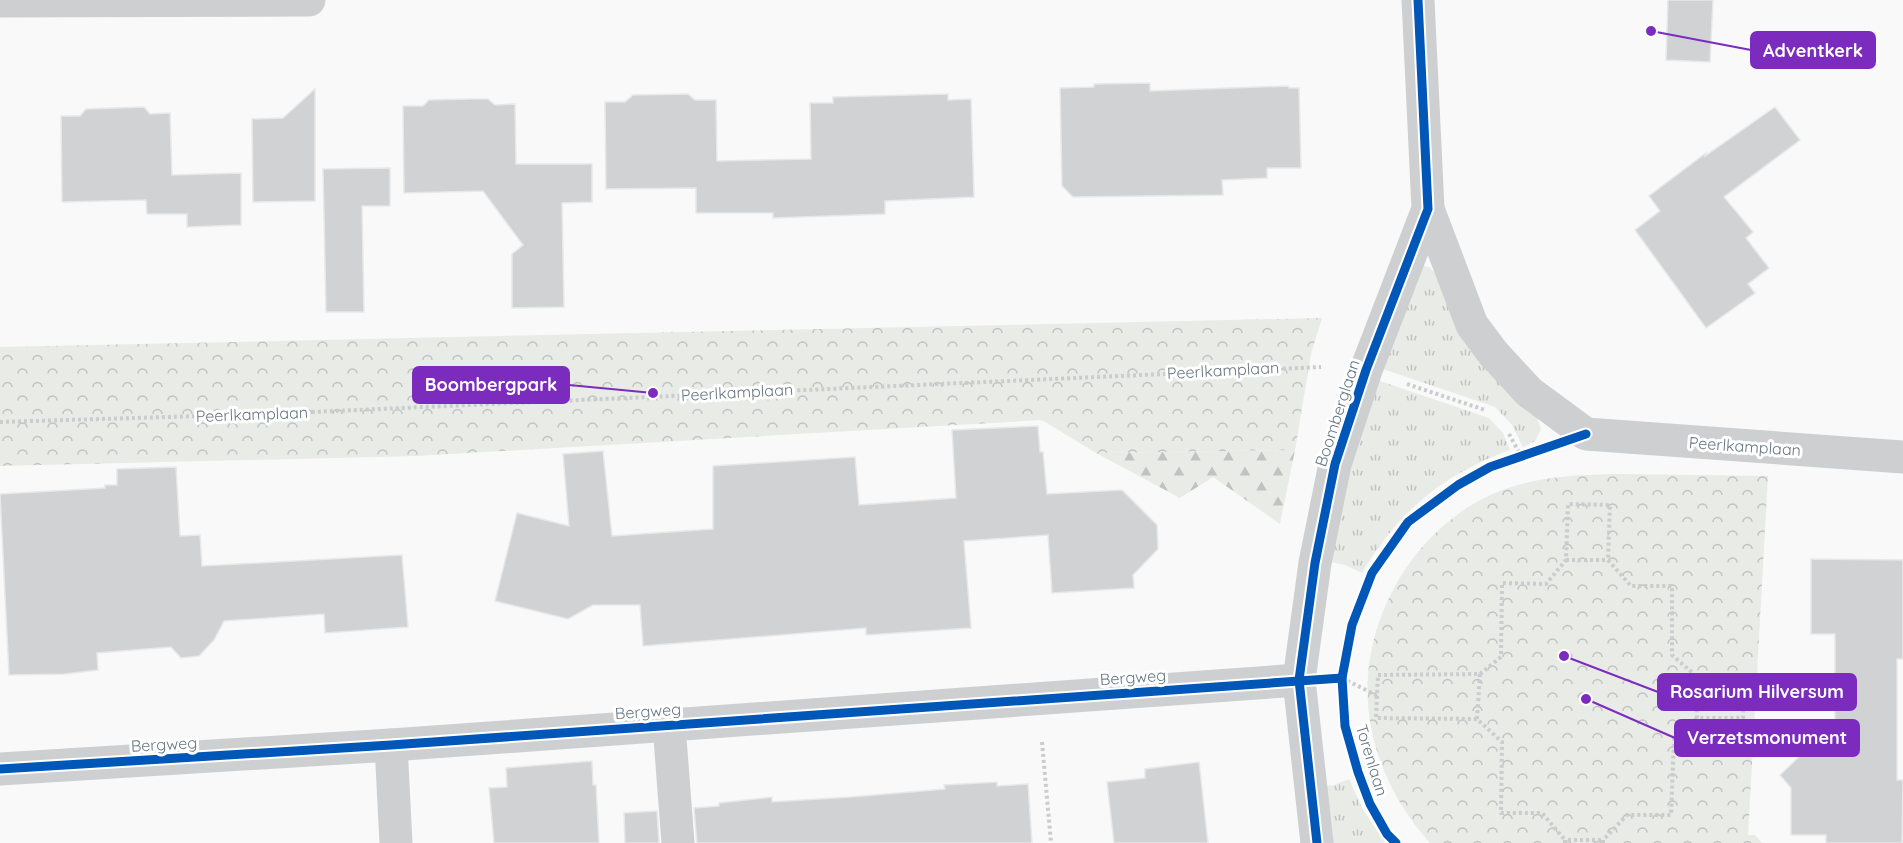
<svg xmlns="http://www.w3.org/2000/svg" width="1903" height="843" font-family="Quicksand,sans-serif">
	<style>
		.grass { fill: url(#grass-tufts) }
		.forest { fill: url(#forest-firs) }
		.park { fill: url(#park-crowns) }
		.building { fill: #d0d2d3; stroke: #e8e8e8; stroke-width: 1.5 }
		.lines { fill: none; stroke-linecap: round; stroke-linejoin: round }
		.path { stroke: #cbcccd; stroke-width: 4; stroke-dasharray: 3 3; stroke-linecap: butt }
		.minor { stroke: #cecfd0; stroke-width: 33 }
		.cycleway-casing { stroke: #fff; stroke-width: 13 }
		.cycleway { stroke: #0057b8; stroke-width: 9 }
		.labels { text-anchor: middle; stroke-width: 6; stroke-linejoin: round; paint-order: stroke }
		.street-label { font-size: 16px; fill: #657683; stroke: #fff }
		.leader { fill: none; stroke: #7b2cbf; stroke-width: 2 }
		.callout-dot { fill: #7b2cbf; stroke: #fff; stroke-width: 2 }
		.callout { fill: #7b2cbf; stroke: #7b2cbf; stroke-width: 2 }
		.callout-label { font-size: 18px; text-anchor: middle; font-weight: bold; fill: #fff }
	</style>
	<defs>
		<pattern id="grass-tufts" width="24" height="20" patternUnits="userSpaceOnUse" patternTransform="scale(1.5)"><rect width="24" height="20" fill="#e8ebe6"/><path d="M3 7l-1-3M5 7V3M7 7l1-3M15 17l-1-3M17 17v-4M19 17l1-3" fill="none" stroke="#c0c3c0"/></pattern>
		<pattern id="forest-firs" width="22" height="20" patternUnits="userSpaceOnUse" patternTransform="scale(1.5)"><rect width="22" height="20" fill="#e8ebe6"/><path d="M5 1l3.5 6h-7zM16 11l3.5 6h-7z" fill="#c0c3c0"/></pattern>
		<pattern id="park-crowns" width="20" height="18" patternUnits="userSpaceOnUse" patternTransform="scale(1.5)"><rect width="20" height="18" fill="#e8ebe6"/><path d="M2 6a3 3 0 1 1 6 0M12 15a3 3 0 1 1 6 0" fill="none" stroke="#c0c3c0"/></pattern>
	</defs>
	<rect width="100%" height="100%" fill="#f9f9f9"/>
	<g class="grass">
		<path d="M1424 266 1429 267 1437 275 1488 372 1516 400 1536 415 1541 429 1535 441 1523 447 1512 425 1495 407 1380 368 1419 269Z"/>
		<path d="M1377 380 1489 418 1503 433 1510 450C1442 475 1399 511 1362 573L1345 565 1327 561 1342 487Z"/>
		<path d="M1349 779 1362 808 1385 843H1330L1324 786 1334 785Z"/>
	</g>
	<path class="forest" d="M1295 450 1280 524 1213 477 1180 498 1096 453Z"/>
	<g class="park">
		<path d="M1322 318 1311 354 1295 450 1096 453 1042 420 416 456 0 466V347Z"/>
		<path d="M1617 474 1768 476 1748 835H1755L1762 843H1430C1401 811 1379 770 1371 727 1354 637 1403 540 1484 498 1526 477 1571 475 1617 474Z"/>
	</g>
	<g class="building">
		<path d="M1668 0H1713L1710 62 1666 60Z"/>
		<path d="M1150 83V91L1288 86 1289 88H1299L1301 168H1267V178L1222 180 1223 195 1073 197 1062 186 1060 88 1094 87V84Z"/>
		<path d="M315 89V201L253 202 252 119 283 118Z"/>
		<path d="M688 94 695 100H716L717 161 811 159 810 103H833V97L948 94V100L971 99 974 197 885 201V214L773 218V213H696V188L606 189 605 102H625L633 95Z"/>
		<path d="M472 99H488L495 105 515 104 516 164H592V202L562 203 564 307 512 308V254L523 245 483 191 404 193 403 106H423L429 100Z"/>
		<path d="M144 107 150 114 170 113 172 175 241 173V225L187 227V214H147L146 200 62 202 61 116H80L86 109Z"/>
		<path d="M1775 107 1800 140 1724 197 1753 232 1746 238 1769 268 1748 284 1755 293 1706 328 1635 230 1660 211 1649 196 1706 153 1705 156Z"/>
		<path d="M390 168V206H362L364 312H326L323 169Z"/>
		<path d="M1038 426 1040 452H1043L1047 494 1122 490 1157 525 1158 549 1133 575 1134 588 1052 593 1048 535 964 541 971 628 866 635V628L643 646 640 605H593L568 619 495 601 517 513 569 526 563 454 603 451 612 536 713 529V466L855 457 859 505 956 498 952 430Z"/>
		<path d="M176 467 180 536 200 535 202 566 402 555 408 627 325 633 324 614 224 621 214 640 199 656 181 658 171 647 97 653 98 670 65 674 9 675 0 494 105 488V485H117V469Z"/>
		<path d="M1811 559 1903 560V659H1897V780H1903L1902 843H1826V835H1791V788L1780 775 1803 753 1835 754V634H1811Z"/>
		<path d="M592 761 593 785H596L599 843H494L489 788 507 787 506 768Z"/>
		<path d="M1199 762 1208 843H1114L1107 782 1145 778V769Z"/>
		<path d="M997 782V786L1028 784 1032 843H697L694 808 719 806V803L772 797V802L851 797 945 789 944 785Z"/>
		<path d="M657 811 659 843H625L624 813Z"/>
	</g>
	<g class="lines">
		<g class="path">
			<path d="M1407 384 1485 410"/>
			<path d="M0 422 268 414 1321 367"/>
			<path d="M1509 434 1521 456"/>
			<path d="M1566 560H1608L1631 586H1672V655L1696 676 1697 718H1743L1744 676H1696"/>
			<path d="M1480 674 1501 657 1502 583 1546 584 1566 560 1568 504 1610 505 1608 560"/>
			<path d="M1342 678 1376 695"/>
			<path d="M1477 719 1480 674 1378 675 1376 718 1477 719 1502 742 1501 813H1542L1565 840"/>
			<path d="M1042 742 1051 843"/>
			<path d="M1565 843V840H1603"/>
			<path d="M1603 843V840L1627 815H1671L1674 739 1697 718"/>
		</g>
		<g class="minor">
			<path d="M0 1 309 0"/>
			<path d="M1428 209 1472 325 1493 353 1529 392 1586 434 1903 457"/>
			<path d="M669 725 678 843"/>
			<path d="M391 745 396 843"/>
			<path d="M0 769 391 745 1299 680"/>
			<path d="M1317 843 1299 680 1315 563 1335 464 1366 370 1428 209 1418 0"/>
		</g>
		<g class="cycleway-casing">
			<g id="cycleway">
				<path d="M0 769 391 745 1342 678"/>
				<path d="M1317 843 1299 680 1315 563 1335 464 1366 370 1428 209 1418 0"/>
				<path d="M1396 843 1387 834 1370 804 1358 772 1345 726 1342 678 1352 625 1372 573 1408 522 1458 485 1490 467 1586 434"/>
			</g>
		</g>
		<use href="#cycleway" class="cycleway"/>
	</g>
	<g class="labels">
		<g class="street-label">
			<text transform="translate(1223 370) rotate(-3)" y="6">Peerlkamplaan</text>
			<text transform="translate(737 392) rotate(-3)" y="6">Peerlkamplaan</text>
			<text transform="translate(1337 413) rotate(-72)" y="6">Boomberglaan</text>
			<text transform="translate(252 414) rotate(-2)" y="6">Peerlkamplaan</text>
			<text transform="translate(1745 446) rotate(4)" y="6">Peerlkamplaan</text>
			<text transform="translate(1133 677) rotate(-4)" y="6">Bergweg</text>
			<text transform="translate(648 711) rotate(-4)" y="6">Bergweg</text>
			<text transform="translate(164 744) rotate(-3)" y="6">Bergweg</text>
			<text transform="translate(1372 760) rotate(73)" y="6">Torenlaan</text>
		</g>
	</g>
	<path class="leader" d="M1651 31L1751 50M653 393L569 385M1564 656L1658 692M1586 699L1675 738"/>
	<g class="callout-dot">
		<circle cx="1651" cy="31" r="6"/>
		<circle cx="653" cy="393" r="6"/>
		<circle cx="1564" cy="656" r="6"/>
		<circle cx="1586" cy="699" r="6"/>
	</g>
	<g class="callout">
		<rect x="1751" y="32" width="124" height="36" rx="6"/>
		<rect x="413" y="367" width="156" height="36" rx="6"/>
		<rect x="1658" y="674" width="198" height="36" rx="6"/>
		<rect x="1675" y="720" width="184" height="36" rx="6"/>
	</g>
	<g class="callout-label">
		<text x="1813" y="57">Adventkerk</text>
		<text x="491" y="391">Boombergpark</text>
		<text x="1757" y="698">Rosarium Hilversum</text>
		<text x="1767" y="744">Verzetsmonument</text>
	</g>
</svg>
